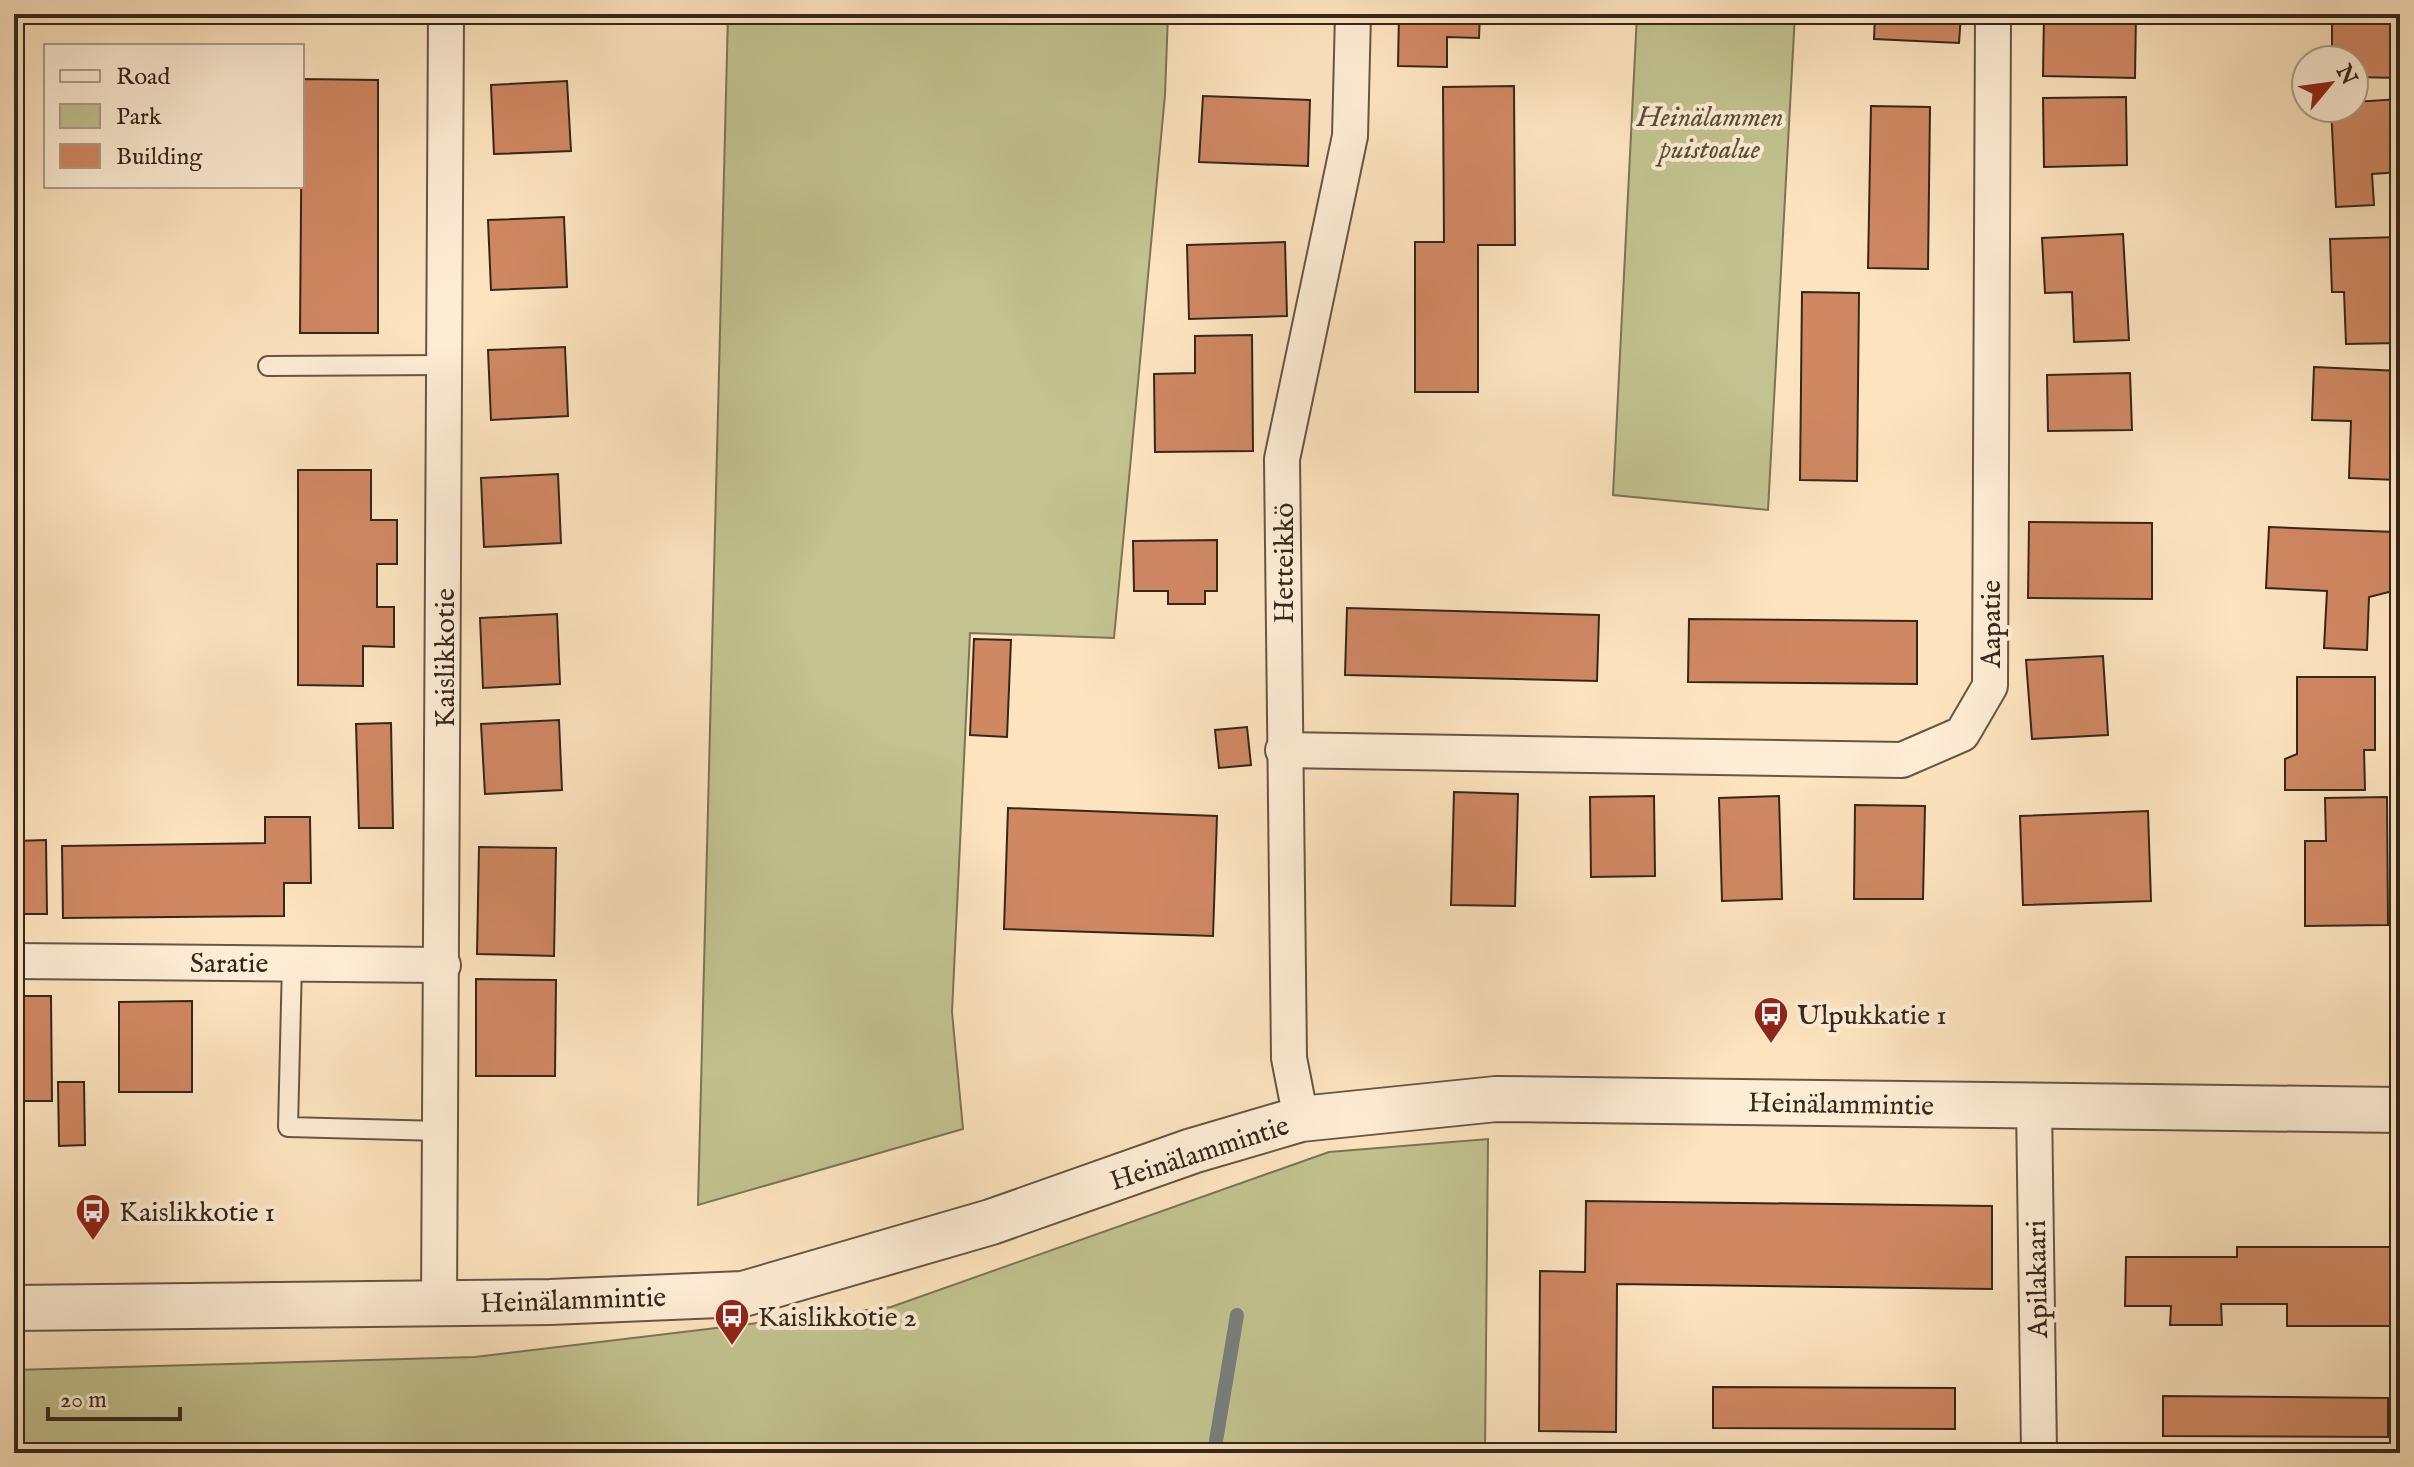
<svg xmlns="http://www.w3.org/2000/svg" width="2414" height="1467" font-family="'IM FELL English',serif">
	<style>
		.green { fill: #c2c390; stroke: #7b7556; stroke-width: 2 }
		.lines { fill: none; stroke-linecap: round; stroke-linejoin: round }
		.stream { stroke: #78807d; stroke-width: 14 }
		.building { fill: #d08863; stroke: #34271d; stroke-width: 2 }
		.service-casing { stroke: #665646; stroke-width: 22 }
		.minor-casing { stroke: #665646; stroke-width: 38 }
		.tertiary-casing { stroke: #665646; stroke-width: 48 }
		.service { stroke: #feedd5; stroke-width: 18 }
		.minor { stroke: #feedd5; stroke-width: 34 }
		.tertiary { stroke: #feedd5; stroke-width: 44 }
		.labels { text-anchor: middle; stroke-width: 8; stroke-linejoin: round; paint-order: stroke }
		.park-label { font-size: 28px; font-style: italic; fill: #584e3a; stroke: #feedd5 }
		.street-label { font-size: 28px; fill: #34271d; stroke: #feedd5 }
		.poi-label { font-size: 28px; fill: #34271d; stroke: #feedd5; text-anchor: start }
	</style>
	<rect width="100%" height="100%" fill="#fde4bf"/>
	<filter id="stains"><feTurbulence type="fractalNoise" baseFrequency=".0025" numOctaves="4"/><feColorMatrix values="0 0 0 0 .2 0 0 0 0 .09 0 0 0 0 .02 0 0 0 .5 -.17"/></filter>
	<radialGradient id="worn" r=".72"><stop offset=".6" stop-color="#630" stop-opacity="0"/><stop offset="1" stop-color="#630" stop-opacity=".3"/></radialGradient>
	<g class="green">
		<path d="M728 14H1168L1165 95 1114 638 970 633 952 1012 963 1129 698 1205Z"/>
		<path d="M1637 14H1795L1768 510 1613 495Z"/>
		<path d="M1488 1139 1485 1453H14V1370L475 1357 891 1307 1329 1152Z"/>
	</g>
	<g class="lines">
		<path class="stream" d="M1214 1453 1237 1315"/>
	</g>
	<g class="building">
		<path d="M1217 14H1309V21Z"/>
		<path d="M1399 14H1480L1479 38 1447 37V67L1398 66Z"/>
		<path d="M1875 14H1961L1959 43 1874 39Z"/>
		<path d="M2044 14H2136L2135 78 2043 76Z"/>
		<path d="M2332 14H2400V78L2354 77V60H2332Z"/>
		<path d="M302 79 378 80V333H300Z"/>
		<path d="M567 81 571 151 494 154 491 85Z"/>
		<path d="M1514 86 1515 245H1478V392H1415V242H1444L1443 87Z"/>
		<path d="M1203 96 1310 100 1308 166 1199 162Z"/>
		<path d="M2126 97 2127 165 2044 167 2043 98Z"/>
		<path d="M2400 99V172L2372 174 2374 205 2336 207 2331 108H2354V102Z"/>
		<path d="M1871 106 1930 107 1928 269 1868 268Z"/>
		<path d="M564 217 567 287 491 290 488 220Z"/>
		<path d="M2123 234 2129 340 2074 342 2072 292 2045 293 2042 238Z"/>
		<path d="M2400 237V343L2346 344 2344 292H2332L2330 239Z"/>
		<path d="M1285 242 1287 316 1189 319 1187 245Z"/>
		<path d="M1802 292 1859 293 1857 481 1800 480Z"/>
		<path d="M1252 335 1253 451 1155 452 1154 374 1195 373V336Z"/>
		<path d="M565 347 568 416 491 420 488 350Z"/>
		<path d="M2314 367 2400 371 2396 480 2349 478 2351 421 2312 420Z"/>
		<path d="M2130 373 2132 430 2048 431 2047 375Z"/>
		<path d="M298 470H371V520H397V564H377V607H394V647L363 646V686L298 685Z"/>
		<path d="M558 474 561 543 484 547 481 478Z"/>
		<path d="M2029 522 2152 523V599L2028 598Z"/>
		<path d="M2269 527 2395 532 2393 591 2369 597 2367 650 2324 648 2327 591 2266 588Z"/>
		<path d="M1217 540V591H1205V604H1168V591H1134L1133 541Z"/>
		<path d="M1347 608 1599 615 1597 681 1345 675Z"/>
		<path d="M557 614 560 684 483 688 480 618Z"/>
		<path d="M1689 619 1917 621V684L1688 682Z"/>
		<path d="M974 639 1011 640 1007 737 970 735Z"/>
		<path d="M2103 656 2108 735 2032 739 2026 660Z"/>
		<path d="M2297 677H2375V750H2364L2365 790H2285V759L2297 754Z"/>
		<path d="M559 720 562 790 485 794 481 724Z"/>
		<path d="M391 723 393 828H359L356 724Z"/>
		<path d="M1247 727 1251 765 1219 768 1215 730Z"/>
		<path d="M1454 792 1518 794 1515 906 1451 905Z"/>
		<path d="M1654 796 1655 876 1591 877 1590 797Z"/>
		<path d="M1779 796 1782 899 1722 901 1719 798Z"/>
		<path d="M2387 797 2388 925 2305 926V841H2326L2325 798Z"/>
		<path d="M1855 805 1925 806 1923 899H1854Z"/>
		<path d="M1008 808 1217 816 1213 936 1004 929Z"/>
		<path d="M2148 811 2151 901 2023 905 2020 816Z"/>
		<path d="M265 817H310L311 883H284V916L63 918 62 846 265 843Z"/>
		<path d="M46 840 47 914H14V841Z"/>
		<path d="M479 847 556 848 554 956 477 954Z"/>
		<path d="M476 979 556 980 555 1076H476Z"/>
		<path d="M14 996H51L52 1101H14Z"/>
		<path d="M192 1001V1092H119V1002Z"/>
		<path d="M58 1082H84L85 1145 59 1146Z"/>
		<path d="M1586 1201 1992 1206V1289L1617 1284 1616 1432 1539 1431 1540 1271 1585 1272Z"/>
		<path d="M2237 1247H2400V1326H2287V1304H2221L2222 1325H2170L2171 1306H2125L2126 1257H2237Z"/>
		<path d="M1713 1387 1955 1388V1429L1713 1428Z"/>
		<path d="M2163 1396 2388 1398V1437L2163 1436Z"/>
	</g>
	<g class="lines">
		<g class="service-casing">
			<g id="service">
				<path d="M268 366 445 365"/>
				<path d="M292 963 288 1127 441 1131"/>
			</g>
		</g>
		<g class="minor-casing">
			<g id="minor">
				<path d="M1283 750 1902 760 1962 734 1990 686 1993 14"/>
				<path d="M14 961 443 965"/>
				<path d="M2034 1105 2039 1453"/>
				<path d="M1301 1119 1289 1058 1282 459 1350 136 1353 14"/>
				<path d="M439 1303 446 14"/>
			</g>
		</g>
		<g class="tertiary-casing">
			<path id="tertiary" d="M14 1308 550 1302 743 1294 991 1222 1192 1151 1301 1119 1496 1099 2400 1110"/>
		</g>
		<use href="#service" class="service"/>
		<use href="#minor" class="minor"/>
		<use href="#tertiary" class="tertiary"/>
	</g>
	<defs>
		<g id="bus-pin" transform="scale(1.8)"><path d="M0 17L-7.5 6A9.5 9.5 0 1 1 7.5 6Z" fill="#8f2418" stroke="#feedd5"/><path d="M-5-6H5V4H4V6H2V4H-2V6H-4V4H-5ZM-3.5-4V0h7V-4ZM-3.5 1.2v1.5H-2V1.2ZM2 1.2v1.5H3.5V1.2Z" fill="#fff"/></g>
	</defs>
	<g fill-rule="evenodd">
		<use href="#bus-pin" x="1771" y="1014"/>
		<use href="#bus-pin" x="93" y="1211"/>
		<use href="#bus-pin" x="732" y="1316"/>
	</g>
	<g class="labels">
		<g class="park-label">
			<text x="1710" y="126">Heinälammen<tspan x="1710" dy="32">puistoalue</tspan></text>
		</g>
		<g class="street-label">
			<text transform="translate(1283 563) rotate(-90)" y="10">Hetteikkö</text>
			<text transform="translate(1990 624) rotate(-90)" y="10">Aapatie</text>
			<text transform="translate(444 658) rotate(-90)" y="10">Kaislikkotie</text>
			<text x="229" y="972">Saratie</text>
			<text transform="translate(1841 1103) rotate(1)" y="10">Heinälammintie</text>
			<text transform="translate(1199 1152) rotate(-18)" y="10">Heinälammintie</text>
			<text transform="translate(2036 1279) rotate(-91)" y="10">Apilakaari</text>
			<text transform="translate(573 1299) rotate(-2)" y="10">Heinälammintie</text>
		</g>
		<g class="poi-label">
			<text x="1797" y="1024">Ulpukkatie 1</text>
			<text x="119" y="1221">Kaislikkotie 1</text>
			<text x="758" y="1326">Kaislikkotie 2</text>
		</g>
	</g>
	<rect width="2414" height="1467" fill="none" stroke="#fde4bf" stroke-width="48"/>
	<rect x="16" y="16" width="2382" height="1435" fill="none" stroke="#34271d" stroke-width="4"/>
	<rect x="24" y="24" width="2366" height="1419" fill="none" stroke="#34271d" stroke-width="2"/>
	<rect x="44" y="44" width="260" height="144" fill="#feedd5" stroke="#ad9e8b" stroke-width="2"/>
	<rect x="60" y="70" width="40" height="12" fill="#feedd5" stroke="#ad9e8b" stroke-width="2"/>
	<text x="116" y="84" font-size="24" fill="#34271d">Road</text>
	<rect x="60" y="104" width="40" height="24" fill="#c2c390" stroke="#ad9e8b" stroke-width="2"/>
	<text x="116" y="124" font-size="24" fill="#34271d">Park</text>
	<rect x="60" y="144" width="40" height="24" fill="#d08863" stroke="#ad9e8b" stroke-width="2"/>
	<text x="116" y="164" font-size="24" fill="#34271d">Building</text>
	<g transform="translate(2330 84) rotate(61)"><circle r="38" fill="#feedd5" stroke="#ad9e8b" stroke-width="2"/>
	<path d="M0-6L14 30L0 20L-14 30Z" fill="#8f2418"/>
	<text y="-12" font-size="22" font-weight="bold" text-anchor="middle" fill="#34271d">N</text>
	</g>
	<path d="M48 1407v12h132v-12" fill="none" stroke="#34271d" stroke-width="4"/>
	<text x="60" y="1407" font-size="24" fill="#34271d" stroke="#feedd5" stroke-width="6" paint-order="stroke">20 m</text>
	<rect width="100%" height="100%" filter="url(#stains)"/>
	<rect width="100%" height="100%" fill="url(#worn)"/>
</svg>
